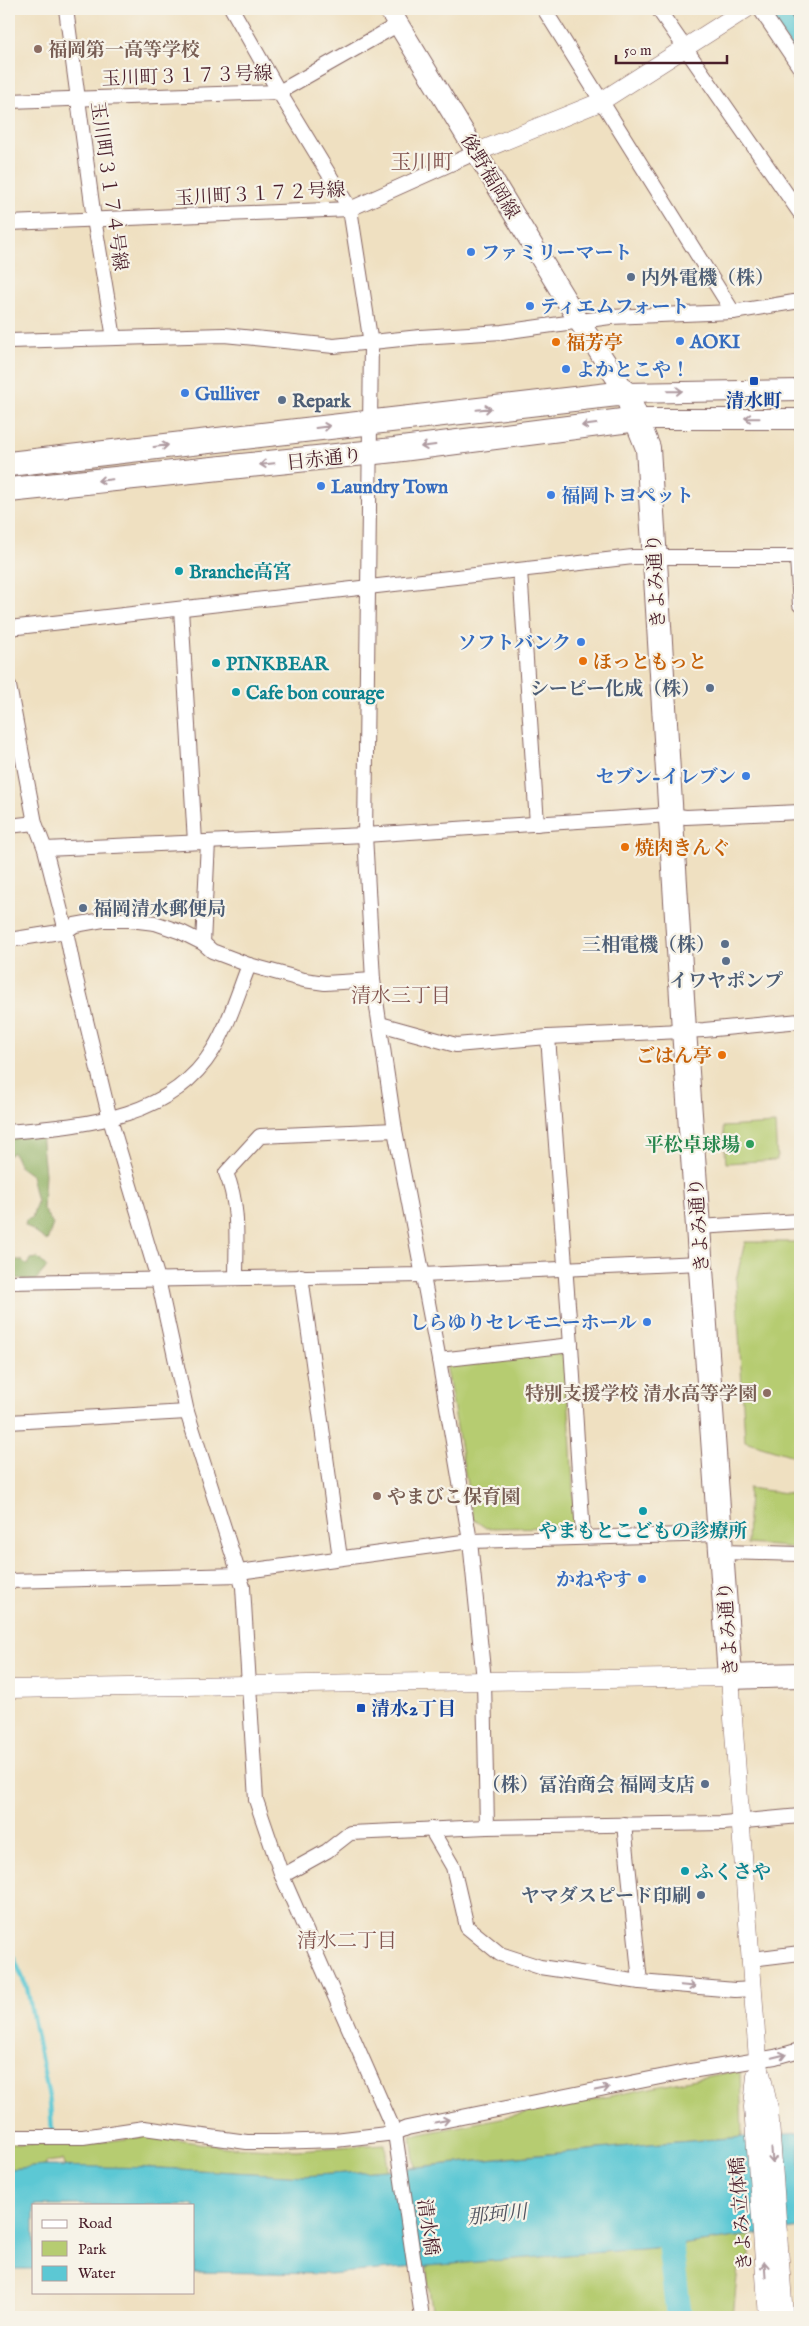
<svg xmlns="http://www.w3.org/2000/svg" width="809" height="2326" font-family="'IM FELL English','Noto Serif JP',serif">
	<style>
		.green { fill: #b6cc71; stroke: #80764e }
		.forest { fill: #90b063; stroke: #6d6847 }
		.water { fill: #5cc8d4; stroke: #537480 }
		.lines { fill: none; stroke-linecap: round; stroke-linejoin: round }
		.stream { stroke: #5cc8d4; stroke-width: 4.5 }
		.river { stroke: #5cc8d4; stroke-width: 26 }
		.minor-casing { stroke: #846360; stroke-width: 16 }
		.tertiary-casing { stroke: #846360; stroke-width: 19 }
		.secondary-casing { stroke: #846360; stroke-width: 22 }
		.trunk-casing { stroke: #846360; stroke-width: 26 }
		.minor { stroke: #fff; stroke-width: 14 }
		.tertiary { stroke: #fff; stroke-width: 18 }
		.secondary { stroke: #fff; stroke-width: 20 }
		.trunk { stroke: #fff; stroke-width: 24 }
		.oneway { stroke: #ae9aa0 }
		.education-dot { fill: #8d6e63; stroke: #f7f3e8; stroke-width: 2 }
		.shop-dot { fill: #3f7fe0; stroke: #f7f3e8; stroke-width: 2 }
		.service-dot { fill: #5c6f8a; stroke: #f7f3e8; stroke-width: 2 }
		.food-dot { fill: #e8710a; stroke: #f7f3e8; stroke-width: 2 }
		.transit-dot { fill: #1a4fb4; stroke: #f7f3e8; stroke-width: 2 }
		.culture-dot { fill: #0f9aa8; stroke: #f7f3e8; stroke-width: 2 }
		.leisure-dot { fill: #2e9e5b; stroke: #f7f3e8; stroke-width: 2 }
		.labels { text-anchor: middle; stroke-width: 4.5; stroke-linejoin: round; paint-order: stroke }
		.education-label { font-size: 19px; font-weight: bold; fill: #785e54; stroke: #f7f3e8; text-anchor: start }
		.street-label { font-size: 19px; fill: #4a1f2b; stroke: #f7f3e8 }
		.shop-label { font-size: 19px; font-weight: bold; fill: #366cbe; stroke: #f7f3e8; text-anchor: start }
		.service-label { font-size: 19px; font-weight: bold; fill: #4e5e75; stroke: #f7f3e8; text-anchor: end }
		.food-label { font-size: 19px; font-weight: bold; fill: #c56008; stroke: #f7f3e8; text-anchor: start }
		.transit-label { font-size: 19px; font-weight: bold; fill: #164399; stroke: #f7f3e8 }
		.culture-label { font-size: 19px; font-weight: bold; fill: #0d838f; stroke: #f7f3e8; text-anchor: start }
		.leisure-label { font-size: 19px; font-weight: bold; fill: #27864d; stroke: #f7f3e8; text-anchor: end }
		.neighbourhood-label { font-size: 20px; fill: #81534e; stroke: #f7f3e8 }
		.water-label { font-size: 20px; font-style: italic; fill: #4f525e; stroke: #f7f3e8 }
		.quarter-label { font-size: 21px; fill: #81534e; stroke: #f7f3e8 }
	</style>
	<rect width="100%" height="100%" fill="#f7f3e8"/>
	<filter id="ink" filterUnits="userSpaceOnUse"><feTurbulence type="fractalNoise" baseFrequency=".02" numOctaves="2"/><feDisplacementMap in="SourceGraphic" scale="10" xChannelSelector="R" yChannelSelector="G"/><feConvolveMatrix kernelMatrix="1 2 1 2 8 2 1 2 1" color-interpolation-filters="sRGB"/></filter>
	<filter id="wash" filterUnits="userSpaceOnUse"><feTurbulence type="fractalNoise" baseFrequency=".0096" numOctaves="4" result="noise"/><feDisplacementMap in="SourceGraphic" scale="20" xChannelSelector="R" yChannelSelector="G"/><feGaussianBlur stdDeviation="1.12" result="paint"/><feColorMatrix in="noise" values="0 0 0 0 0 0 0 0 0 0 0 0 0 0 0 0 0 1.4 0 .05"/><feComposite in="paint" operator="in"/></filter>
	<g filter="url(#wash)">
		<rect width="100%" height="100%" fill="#efe0c1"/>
		<g class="green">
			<path d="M775 1124 777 1160 726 1163 723 1127Z"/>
			<path d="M745 1242H800V1458L745 1441 736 1280Z"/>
			<path d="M566 1351 575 1527 486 1528 473 1519 446 1364Z"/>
			<path d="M749 1488 800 1495V1548L747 1544Z"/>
			<path d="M740 2070 742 2137 650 2144 415 2167 411 2136Z"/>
			<path d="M148 2136 226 2147 296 2150 385 2144 388 2170 305 2176 159 2168 65 2167 62 2160 46 2162V2166L9 2169V2144H85Z"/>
			<path d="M750 2235V2258L738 2267 733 2317H433L426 2266 665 2247Z"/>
		</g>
		<g class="forest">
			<path d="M22 1130 41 1133 45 1174 43 1209 53 1224 47 1241 25 1225 26 1220 32 1218 37 1202 31 1175 20 1167 13 1152 9 1156V1140Z"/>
			<path d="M38 1258 47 1267 35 1281 9 1277V1265L12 1260H22L27 1265 30 1259Z"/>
		</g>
		<g class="water">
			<path d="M765 9H792L800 21V61Z"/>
			<path d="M800 2133V2228L665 2247 328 2274 194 2272V2205H34V2269H9V2169L46 2166 159 2168 305 2176 388 2170 650 2144Z"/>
		</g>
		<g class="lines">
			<path class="stream" d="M9 1947 27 1988 50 2102 52 2131"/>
			<path class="river" d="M666 2211 679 2317"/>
		</g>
	</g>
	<g filter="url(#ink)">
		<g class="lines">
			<g class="minor-casing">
				<g id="minor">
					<path d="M66 9 94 219 114 338"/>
					<path d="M232 9 279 92 350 209 371 344 365 835 373 980 395 1130 439 1360 470 1541 484 1680 487 1827"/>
					<path d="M544 9 733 312"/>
					<path d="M658 9 800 213"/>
					<path d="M760 9 800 68"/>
					<path d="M796 9 800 16"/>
					<path d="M9 101 279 92 399 24"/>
					<path d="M9 223 350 209 477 152"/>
					<path d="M9 341 224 335 334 346 420 337 502 332 610 317 733 312 800 301"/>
					<path d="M797 558 800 605"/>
					<path d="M520 570 537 824"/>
					<path d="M181 609 195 842"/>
					<path d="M9 628 633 557H800"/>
					<path d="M9 686 35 823 45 849 66 931 74 971 110 1119 158 1279 187 1412 243 1587 256 1800 282 1876 395 2133 422 2317"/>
					<path d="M9 826 35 823"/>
					<path d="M45 849 365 835 670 815 686 817 800 812"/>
					<path d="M9 940 66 931 75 925 103 920H130L155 923 181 932 203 943 212 951 249 965 304 980 325 983 373 980"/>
					<path d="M203 943 208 842"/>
					<path d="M380 1024 456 1045 548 1037 704 1030 800 1021"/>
					<path d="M548 1037 571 1345 583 1536"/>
					<path d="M9 1132C83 1125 170 1120 213 1050 229 1024 238 993 249 965"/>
					<path d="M698 1227 800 1221"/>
					<path d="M301 1276 340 1558"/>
					<path d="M236 1278C236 1243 240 1206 226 1173L260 1136 395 1130"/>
					<path d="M9 1282 422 1275 701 1263"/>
					<path d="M439 1360 571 1345"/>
					<path d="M9 1422 187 1412"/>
					<path d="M722 1552 800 1554"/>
					<path d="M239 1572 470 1541 720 1534"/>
					<path d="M9 1581 240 1575"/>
					<path d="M624 1824 640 1982"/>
					<path d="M431 1829 453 1867 467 1927 500 1954 540 1967 640 1982 735 1990 753 1989"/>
					<path d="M282 1876 327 1851 350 1833 487 1827 723 1823 800 1816"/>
					<path d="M752 1959 800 1953"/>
					<path d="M9 2137H83L144 2128 247 2142H275L335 2140 395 2133 407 2128 685 2072 775 2057 800 2050"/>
				</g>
			</g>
			<g class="tertiary-casing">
				<g id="tertiary">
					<path d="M477 152 600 102 746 9"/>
					<path d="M9 1689 730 1677 758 2060 769 2108 784 2317"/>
					<path d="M756 2075 753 2107 768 2317"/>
				</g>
			</g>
			<g class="secondary-casing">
				<g id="secondary">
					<path d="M389 9 580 323 626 393 800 390"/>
					<path d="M638 419H800"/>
				</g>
			</g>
			<g class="trunk-casing">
				<g id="trunk">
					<path d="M9 464 626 393 648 448 684 1030 730 1677 800 1675"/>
					<path d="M9 490 394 450 638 419"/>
				</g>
			</g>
			<use href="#minor" class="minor"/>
			<use href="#tertiary" class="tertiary"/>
			<use href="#secondary" class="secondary"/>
			<use href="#trunk" class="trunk"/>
		</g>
		<defs><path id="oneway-shaft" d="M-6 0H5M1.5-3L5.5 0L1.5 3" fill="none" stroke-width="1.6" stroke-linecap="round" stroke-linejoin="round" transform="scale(1.25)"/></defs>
		<g class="oneway">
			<use href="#oneway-shaft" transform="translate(675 391) rotate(-1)"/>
			<use href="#oneway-shaft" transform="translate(484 409) rotate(-6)"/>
			<use href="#oneway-shaft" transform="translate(752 418) rotate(-179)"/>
			<use href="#oneway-shaft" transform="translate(589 425) rotate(173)"/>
			<use href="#oneway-shaft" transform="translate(323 427) rotate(-7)"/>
			<use href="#oneway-shaft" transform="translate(161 446) rotate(-7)"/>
			<use href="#oneway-shaft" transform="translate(428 446) rotate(173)"/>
			<use href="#oneway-shaft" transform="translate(267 464) rotate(174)"/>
			<use href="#oneway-shaft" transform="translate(105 480) rotate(174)"/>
			<use href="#oneway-shaft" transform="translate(688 1986) rotate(5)"/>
			<use href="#oneway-shaft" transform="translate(779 2056) rotate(-13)"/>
			<use href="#oneway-shaft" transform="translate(602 2089) rotate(-11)"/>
			<use href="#oneway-shaft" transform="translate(442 2121) rotate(-11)"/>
			<use href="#oneway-shaft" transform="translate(772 2156) rotate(86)"/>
			<use href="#oneway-shaft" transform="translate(765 2269) rotate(-94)"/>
		</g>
	</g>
	<g class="education-dot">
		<circle cx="38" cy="49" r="5"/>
		<circle cx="767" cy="1393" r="5"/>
		<circle cx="377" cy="1496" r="5"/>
	</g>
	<g class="shop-dot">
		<circle cx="471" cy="252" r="5"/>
		<circle cx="530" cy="306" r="5"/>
		<circle cx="680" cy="341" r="5"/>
		<circle cx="566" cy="369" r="5"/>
		<circle cx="185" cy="393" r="5"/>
		<circle cx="321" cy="486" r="5"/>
		<circle cx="551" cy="495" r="5"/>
		<circle cx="581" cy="642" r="5"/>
		<circle cx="746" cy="776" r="5"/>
		<circle cx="647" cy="1322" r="5"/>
		<circle cx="642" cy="1579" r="5"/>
	</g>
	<g class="service-dot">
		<circle cx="631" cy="277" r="5"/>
		<circle cx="282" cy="400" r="5"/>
		<circle cx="710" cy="688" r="5"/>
		<circle cx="83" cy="908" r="5"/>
		<circle cx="725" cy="944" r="5"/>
		<circle cx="726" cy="961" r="5"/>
		<circle cx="705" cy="1784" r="5"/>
		<circle cx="701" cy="1895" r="5"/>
	</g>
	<g class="food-dot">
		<circle cx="556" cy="342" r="5"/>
		<circle cx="583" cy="661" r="5"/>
		<circle cx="625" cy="847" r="5"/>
		<circle cx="722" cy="1055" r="5"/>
	</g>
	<g class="transit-dot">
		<rect x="749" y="376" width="10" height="10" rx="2.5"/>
		<rect x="356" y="1703" width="10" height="10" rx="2.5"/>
	</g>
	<g class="culture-dot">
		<circle cx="179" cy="571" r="5"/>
		<circle cx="216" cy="663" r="5"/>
		<circle cx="236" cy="692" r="5"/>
		<circle cx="643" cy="1511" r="5"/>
		<circle cx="685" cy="1871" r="5"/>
	</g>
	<circle class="leisure-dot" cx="750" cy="1144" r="5"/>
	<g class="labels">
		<g class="education-label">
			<text x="48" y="56">福岡第一高等学校</text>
			<text x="757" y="1400" text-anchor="end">特別支援学校 清水高等学園</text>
			<text x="387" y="1503">やまびこ保育園</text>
		</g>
		<g class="street-label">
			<text transform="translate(187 75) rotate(-2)" y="7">玉川町３１７３号線</text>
			<text transform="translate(491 176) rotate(59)" y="7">後野福岡線</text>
			<text transform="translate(110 186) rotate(82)" y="7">玉川町３１７４号線</text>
			<text transform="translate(260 193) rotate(-3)" y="7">玉川町３１７２号線</text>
			<text transform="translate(324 458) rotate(-6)" y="7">日赤通り</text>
			<text transform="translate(655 581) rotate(-93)" y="7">きよみ通り</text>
			<text transform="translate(698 1225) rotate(-94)" y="7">きよみ通り</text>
			<text transform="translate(727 1629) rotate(-94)" y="7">きよみ通り</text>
			<text transform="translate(740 2214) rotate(-94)" y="7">きよみ立体橋</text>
			<text transform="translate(429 2227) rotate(82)" y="7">清水橋</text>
		</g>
		<g class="shop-label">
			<text x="481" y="259">ファミリーマート</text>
			<text x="540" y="313">ティエムフォート</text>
			<text x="690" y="348">AOKI</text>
			<text x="576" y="376">よかとこや！</text>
			<text x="195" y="400">Gulliver</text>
			<text x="331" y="493">Laundry Town</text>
			<text x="561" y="502">福岡トヨペット</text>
			<text x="571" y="649" text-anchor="end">ソフトバンク</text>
			<text x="736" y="783" text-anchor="end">セブン-イレブン</text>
			<text x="637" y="1329" text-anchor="end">しらゆりセレモニーホール</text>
			<text x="632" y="1586" text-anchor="end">かねやす</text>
		</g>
		<g class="service-label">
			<text x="641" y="284" text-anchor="start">内外電機（株）</text>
			<text x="292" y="407" text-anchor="start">Repark</text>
			<text x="700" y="695">シーピー化成（株）</text>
			<text x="93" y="915" text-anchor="start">福岡清水郵便局</text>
			<text x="715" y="951">三相電機（株）</text>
			<text x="726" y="987" text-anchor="middle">イワヤポンプ</text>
			<text x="695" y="1791">（株）冨治商会 福岡支店</text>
			<text x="691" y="1902">ヤマダスピード印刷</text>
		</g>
		<g class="food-label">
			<text x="566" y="349">福芳亭</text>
			<text x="593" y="668">ほっともっと</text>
			<text x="635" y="854">焼肉きんぐ</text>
			<text x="712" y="1062" text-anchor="end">ごはん亭</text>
		</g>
		<g class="transit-label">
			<text x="754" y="407">清水町</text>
			<text x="371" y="1715" text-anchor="start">清水2丁目</text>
		</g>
		<g class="culture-label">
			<text x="189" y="578">Branche高宮</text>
			<text x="226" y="670">PINKBEAR</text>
			<text x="246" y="699">Cafe bon courage</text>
			<text x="643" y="1537" text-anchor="middle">やまもとこどもの診療所</text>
			<text x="695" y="1878">ふくさや</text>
		</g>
		<g class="leisure-label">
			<text x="740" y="1151">平松卓球場</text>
		</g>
		<g class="neighbourhood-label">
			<text x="401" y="1002">清水三丁目</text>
			<text x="347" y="1947">清水二丁目</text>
		</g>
		<g class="water-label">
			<text transform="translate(497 2214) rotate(-6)" y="7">那珂川</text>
		</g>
		<g class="quarter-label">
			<text x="422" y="169">玉川町</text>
		</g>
	</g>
	<rect width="809" height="2326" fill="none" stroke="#f7f3e8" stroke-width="30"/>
	<rect x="32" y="2204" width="162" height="90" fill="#f7f3e8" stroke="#b29e9c"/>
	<rect x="42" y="2220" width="25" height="8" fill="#ffffff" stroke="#b29e9c"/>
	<text x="78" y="2228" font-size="15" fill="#4a1f2b">Road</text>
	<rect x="42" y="2241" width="25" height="15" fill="#b6cc71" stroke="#b29e9c"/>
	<text x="78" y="2254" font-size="15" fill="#4a1f2b">Park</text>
	<rect x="42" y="2266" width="25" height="15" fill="#5cc8d4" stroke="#b29e9c"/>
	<text x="78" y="2278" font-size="15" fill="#4a1f2b">Water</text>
	<path d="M616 55v8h111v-8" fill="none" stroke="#4a1f2b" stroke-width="2.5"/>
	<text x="624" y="55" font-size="15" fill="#4a1f2b" stroke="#f7f3e8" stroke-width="4" paint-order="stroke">50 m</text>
</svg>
